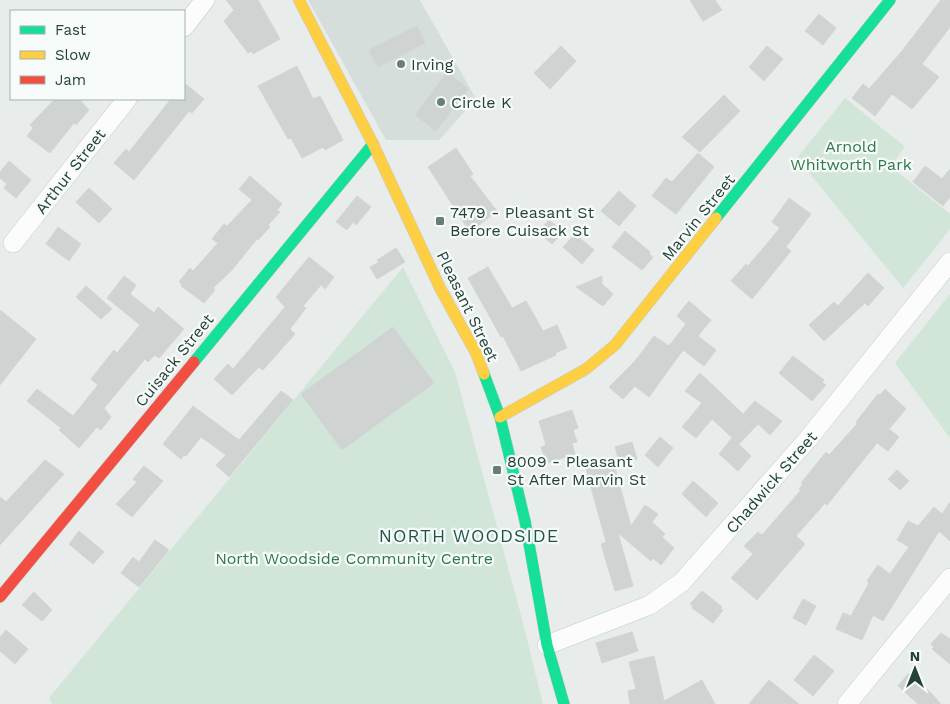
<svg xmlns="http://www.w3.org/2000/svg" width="950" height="704" font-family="'Work Sans',sans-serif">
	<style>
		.built { fill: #d6dedb }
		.green { fill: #d1e6d8 }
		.building { fill: #cfd4d2; stroke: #d1d6d4 }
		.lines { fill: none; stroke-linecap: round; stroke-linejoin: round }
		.street-casing { stroke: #c5cac8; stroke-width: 20 }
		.fast-casing { stroke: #c3cbc8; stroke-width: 12 }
		.slow-casing { stroke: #c3cbc8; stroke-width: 12 }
		.jam-casing { stroke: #c3cbc8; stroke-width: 12 }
		.street { stroke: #fcfcfc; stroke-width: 19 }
		.fast { stroke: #16e098; stroke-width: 11 }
		.slow { stroke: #ffcf43; stroke-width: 11 }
		.jam { stroke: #f24e42; stroke-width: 11 }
		.poi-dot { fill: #697e78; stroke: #f7fbf9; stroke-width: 2 }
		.labels { text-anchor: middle; stroke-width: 4.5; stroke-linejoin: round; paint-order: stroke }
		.poi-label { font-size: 16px; fill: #24423a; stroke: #f7fbf9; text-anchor: start }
		.park-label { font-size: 16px; fill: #2d7a4b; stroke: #f7fbf9 }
		.street-label { font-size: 16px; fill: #24423a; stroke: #f7fbf9 }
		.neighbourhood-label { font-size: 18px; letter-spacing: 1px; fill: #1f5548; stroke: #f7fbf9 }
	</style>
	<rect width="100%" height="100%" fill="#e8edeb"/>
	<path class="built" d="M308 0H420L476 99 439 140H386Z"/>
	<g class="green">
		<path d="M845 98 905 147 890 166 950 214V229L903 288 797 158Z"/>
		<path d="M403 267 455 372 521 615 543 704H52L49 698Z"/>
		<path d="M950 294V438L895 363Z"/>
	</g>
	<g class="building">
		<path d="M226 0H258L280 39 253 54 252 51 248 53 224 21 234 10Z"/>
		<path d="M690 0H715L722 10 703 21Z"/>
		<path d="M941 0H950V27L922 64 939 77 912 109 892 94 875 116 852 98 863 84 869 89 902 51Z"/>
		<path d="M819 14 836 28 823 45 805 31Z"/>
		<path d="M417 26 425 43 378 67 369 50Z"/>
		<path d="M561 46 576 61 550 89 534 73Z"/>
		<path d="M767 46 783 59 764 81 749 67Z"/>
		<path d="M297 66 313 99 320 96 343 140 325 150 323 147 302 158 291 138 288 139 258 86Z"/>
		<path d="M447 72 468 89 436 131 415 115Z"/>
		<path d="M184 83 204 99 192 113 189 111 134 180 114 163 126 149 129 152 171 99H184Z"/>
		<path d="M724 95 740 111 700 152 682 137Z"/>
		<path d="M55 99H79L89 110 76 125 74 123 50 153 27 136 33 128 30 125Z"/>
		<path d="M456 148 473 174 470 176 497 211 470 232 428 167Z"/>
		<path d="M698 153 714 167 676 214 652 196 666 178 672 182Z"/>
		<path d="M9 161 31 180 16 198 4 188 7 184 0 178V172Z"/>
		<path d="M925 166 942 179 950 169V197L943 206 913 182Z"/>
		<path d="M250 176 282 204 277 210 280 212 268 225 270 227 258 240 257 239 232 270 213 288 215 290 204 303 181 286 182 284 179 282 190 268 193 271 218 243 212 239 224 224 227 226 252 200 239 189Z"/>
		<path d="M89 188 112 209 99 223 76 202Z"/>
		<path d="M619 191 636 206 619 226 601 211Z"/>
		<path d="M357 196 371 207 356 225 353 222 347 230 336 222Z"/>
		<path d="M789 198 811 214 786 247 791 251 752 299 731 281 746 264 748 266 780 228 772 222Z"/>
		<path d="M549 220 563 232 552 244 538 232Z"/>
		<path d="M58 227 81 244 69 261 46 244Z"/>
		<path d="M625 231 650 252 649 254 653 257 642 270 612 247Z"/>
		<path d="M575 234 594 250 582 264 563 247Z"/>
		<path d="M396 248 405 262 377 279 370 267 379 262 377 260Z"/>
		<path d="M309 257 334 277 325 289 321 285 303 306 306 308 290 329 295 334 263 370 259 367 232 395 214 379 228 364 233 369 285 307 276 297Z"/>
		<path d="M488 267 512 308 526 301 543 331 557 325 567 348 555 353 556 355 521 371 503 336 501 337 468 278Z"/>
		<path d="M868 273 884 288 868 306 865 303 824 341 809 325 834 302 838 306Z"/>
		<path d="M124 276 136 285 130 294 154 313 158 307 184 329 159 358 155 355 148 362 145 359 104 408 111 417 101 430 97 427 79 448 59 430 61 428 27 401 37 389 73 416 98 385 91 379 114 350 117 353 140 325 107 298Z"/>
		<path d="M602 276V284L613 294 603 306 576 287Z"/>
		<path d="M86 286 112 309 101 319 76 297Z"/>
		<path d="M689 301 711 320 698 336 716 350 704 366 683 350 649 397 635 386 623 399 609 387 635 361 654 336 669 346 686 324 677 316Z"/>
		<path d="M0 310 36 339 0 385Z"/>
		<path d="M393 327 434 383 342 450 301 394Z"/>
		<path d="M793 356 824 380 822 382 826 385 812 401 779 373Z"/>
		<path d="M700 373 743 414 755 401 782 421 770 435 758 424 739 444 712 419 696 438 682 427 702 403 685 391Z"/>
		<path d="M885 389 906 409 889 429 899 437 888 451 877 443 827 505 825 503 796 536 805 544 757 600 731 578 753 554 744 546 758 532 762 535 801 490 799 489 803 484 801 483 826 452 829 455 857 424 856 422 878 394 880 395Z"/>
		<path d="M281 391 293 400 229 477 216 465 226 455 201 437 186 456 184 455 181 459 163 444 193 406 239 440Z"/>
		<path d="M572 410 578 428 573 430 577 442 572 443 575 454 547 463 541 447 546 445 539 421Z"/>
		<path d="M660 437 673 448 658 467 645 455Z"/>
		<path d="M732 438 751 456 738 471 719 454Z"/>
		<path d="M632 442 637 459 620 464 615 447Z"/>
		<path d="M45 460 64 474 0 545V497L6 502Z"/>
		<path d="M613 461 631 526 645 505 658 514 652 522 665 534 662 537 674 548 661 565 653 558 651 561 618 533 633 586 615 591 601 544 606 542 586 469Z"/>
		<path d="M144 466 163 481 132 517 116 504 137 482 133 479Z"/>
		<path d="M897 470 909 481 900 490 888 479Z"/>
		<path d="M693 481 718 503 706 517 682 494Z"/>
		<path d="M950 502V541L939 531 883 621 873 615 862 640 836 629 843 613 851 616 869 583 867 581 878 565 890 574 909 547 897 540 908 521 918 526 934 507 942 514Z"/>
		<path d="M79 531 104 552 93 564 69 544Z"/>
		<path d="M155 540 169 550 139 587 121 573 133 557 139 562Z"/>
		<path d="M702 591 722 607 720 608 723 610 713 623 692 608 693 606 690 604Z"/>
		<path d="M34 592 52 610 42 621 22 605Z"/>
		<path d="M803 599 816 606 806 625 793 618Z"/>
		<path d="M6 630 28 649 15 664 0 651V637Z"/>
		<path d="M632 632 638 651 602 663 596 643Z"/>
		<path d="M941 633 950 639V664L932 649 934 647 931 644Z"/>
		<path d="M814 655 834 671 813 696 794 680Z"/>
		<path d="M654 656 664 701 702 680 715 704H630L628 691 636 689 629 662Z"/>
		<path d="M909 673 931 693 941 704H918L898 686Z"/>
		<path d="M769 680 799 704H749Z"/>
	</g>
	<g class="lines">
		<g class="street-casing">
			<g id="street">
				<path d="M184 27 205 0"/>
				<path d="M13 243 127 99"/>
				<path d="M547 645 650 605 682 582 808 439 950 262"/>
				<path d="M847 704 950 578"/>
			</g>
		</g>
		<g class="fast-casing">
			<g id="fast">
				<path d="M716 218 890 0"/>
				<path d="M194 362 373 144"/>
				<path d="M484 374 500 417 525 521 547 645 564 704"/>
			</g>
		</g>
		<g class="slow-casing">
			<g id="slow">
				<path d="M299 0 373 144 440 288 476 353 484 374"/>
				<path d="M500 417 586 369 615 345 716 218"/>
			</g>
		</g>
		<g class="jam-casing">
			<path id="jam" d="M0 597 194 362"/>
		</g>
		<use href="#street" class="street"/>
		<use href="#fast" class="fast"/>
		<use href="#slow" class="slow"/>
		<use href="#jam" class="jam"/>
	</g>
	<g class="poi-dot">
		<circle cx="401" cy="64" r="5"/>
		<circle cx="441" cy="102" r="5"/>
		<rect x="435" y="216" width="10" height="10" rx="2.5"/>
		<rect x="492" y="465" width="10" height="10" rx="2.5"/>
	</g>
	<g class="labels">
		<g class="poi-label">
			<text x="411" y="70">Irving</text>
			<text x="451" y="108">Circle K</text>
			<text x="450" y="218">7479 - Pleasant St<tspan x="450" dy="18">Before Cuisack St</tspan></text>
			<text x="507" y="467">8009 - Pleasant<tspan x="507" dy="18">St After Marvin St</tspan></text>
		</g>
		<g class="park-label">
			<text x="851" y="152">Arnold<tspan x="851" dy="18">Whitworth Park</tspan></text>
			<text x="354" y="564">North Woodside Community Centre</text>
		</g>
		<g class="street-label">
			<text transform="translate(70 171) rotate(-52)" y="6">Arthur Street</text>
			<text transform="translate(698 217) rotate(-51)" y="6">Marvin Street</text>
			<text transform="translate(468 306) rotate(64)" y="6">Pleasant Street</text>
			<text transform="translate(174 360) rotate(-51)" y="6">Cuisack Street</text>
			<text transform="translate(771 482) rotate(-49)" y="6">Chadwick Street</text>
		</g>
		<g class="neighbourhood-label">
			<text x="469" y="542">NORTH WOODSIDE</text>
		</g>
	</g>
	<rect x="10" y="10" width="175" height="90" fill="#f7fbf9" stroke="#a3b1ad"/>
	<rect x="20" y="26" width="25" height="8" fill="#16e098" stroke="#a3b1ad"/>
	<text x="55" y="35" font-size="15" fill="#24423a">Fast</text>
	<rect x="20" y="51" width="25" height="8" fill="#ffcf43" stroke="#a3b1ad"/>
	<text x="55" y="60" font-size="15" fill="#24423a">Slow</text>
	<rect x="20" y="76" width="25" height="8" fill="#f24e42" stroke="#a3b1ad"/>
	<text x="55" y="85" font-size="15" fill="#24423a">Jam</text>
	<g transform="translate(915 669)" stroke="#f7fbf9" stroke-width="4" paint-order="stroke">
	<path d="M0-4L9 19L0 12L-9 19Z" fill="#24423a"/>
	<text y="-8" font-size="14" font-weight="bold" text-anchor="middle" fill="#24423a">N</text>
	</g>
</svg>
